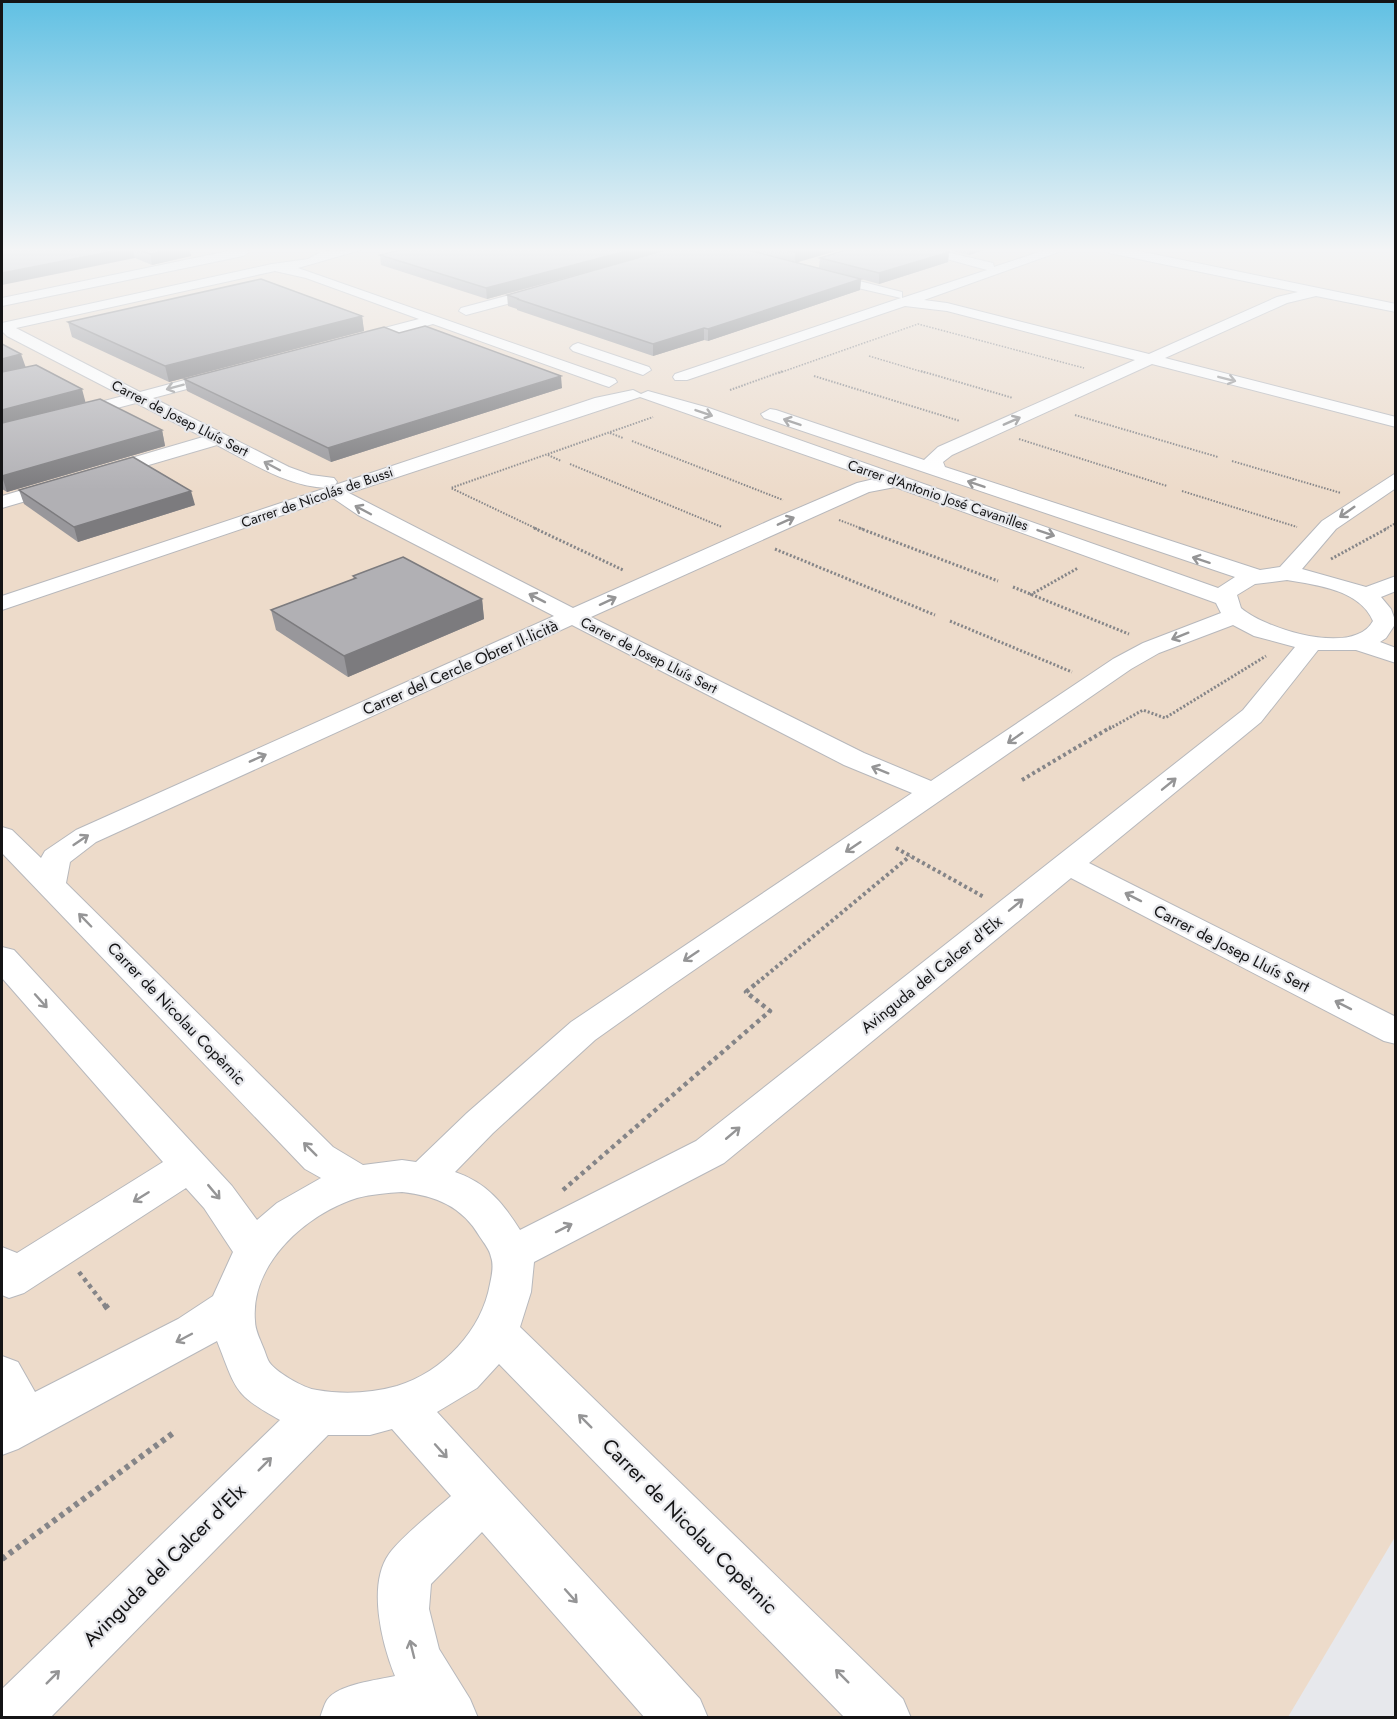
<svg xmlns="http://www.w3.org/2000/svg" width="1397" height="1719" font-family="Jost,sans-serif">
	<style>
		.industrial { fill: #eddbca }
		.lines { fill: none; stroke-linecap: round; stroke-linejoin: round }
		.minor-casing { stroke: #b7b8bc; stroke-width: 2 }
		.path-far5 { stroke: #858588; stroke-width: 1.5; stroke-dasharray: 1.5 1.5; stroke-linecap: butt }
		.path-far4 { stroke: #858588; stroke-width: 2; stroke-dasharray: 1.5 1.5; stroke-linecap: butt }
		.path-far3 { stroke: #858588; stroke-width: 3; stroke-dasharray: 2 2; stroke-linecap: butt }
		.path-far2 { stroke: #858588; stroke-width: 4; stroke-dasharray: 3 3; stroke-linecap: butt }
		.path-far1 { stroke: #858588; stroke-width: 4.5; stroke-dasharray: 4 4; stroke-linecap: butt }
		.path { stroke: #858588; stroke-width: 6; stroke-dasharray: 4.5 4.5; stroke-linecap: butt }
		.minor { fill: #fff; fill-rule: evenodd }
		.wall { fill: #98979b }
		.shaded-wall { fill: #7c7b7e }
		.building { fill: #b1b0b4; stroke: #7c7b7e; stroke-width: 1.5 }
		.oneway { stroke: #959596 }
		.labels { text-anchor: middle; stroke-width: 4.5; stroke-linejoin: round; paint-order: stroke }
		.far-street-label { font-size: 14px; fill: #141415; stroke: #e7e8ec }
		.street-label { font-size: 16px; fill: #141415; stroke: #e7e8ec }
		.near-street-label { font-size: 20px; fill: #141415; stroke: #e7e8ec }
	</style>
	<rect width="100%" height="100%" fill="#e7e8ec"/>
	<path class="industrial" d="M2 249H1395V1537L1288 1717 2 1718Z"/>
	<g class="lines">
		<g class="minor-casing">
			<g id="minor">
				<path d="M238 249H247L249 252 243 256 2 306V298Z"/>
				<path d="M316 249 331 252 364 249 298 268 615 379 617 382 609 387 603 385 433 324 351 346 346 344 343 341 346 338 419 319 306 278 275 271 16 328 140 392 226 369 232 371 234 374 232 377 153 398 289 467 311 475 334 478 337 482 335 485 595 398 633 390 641 394 648 391 709 408 1218 588 1235 577 764 418 761 414 770 409 776 410 924 460 938 447 1135 360 947 311 905 306 687 380H675L673 377 675 374 901 298 815 278V272L820 271 902 292V298L987 270 910 249H933L993 263 994 267 1048 249H1067L924 300 947 303 1149 354 1277 297 1298 292 1109 253 1103 249H1129L1396 304V312L1316 296 1287 303 1165 358 1396 417V427L1152 364 952 455 943 462 945 467 1260 570 1280 567 1322 521 1396 473V488L1336 529 1302 569 1366 587 1396 576V591L1381 597 1391 609 1396 623 1386 638 1380 642 1396 648V663L1356 650H1318L1261 722 1089 863 1396 1017V1044L1384 1041 1071 878 724 1163 534 1262 531 1292 520 1327 903 1699 911 1718H845L499 1364 477 1388 437 1412 700 1699 708 1718H645L482 1532 431 1584 429 1609 439 1649 470 1699 478 1718H320C322 1712 324 1705 327 1700 338 1684 378 1680 395 1676 382 1644 367 1585 389 1554 402 1536 433 1512 451 1496L392 1429 370 1435H328L50 1718H2V1689L280 1420C232 1394 236 1388 217 1341L18 1449 2 1455V1356L18 1362 35 1392 178 1319 213 1296 233 1252 204 1208 186 1188 24 1293 9 1298 2 1295V1247L17 1253 163 1162 2 978V947L14 950 232 1186 257 1220 277 1203 321 1178 305 1169 2 853V827L12 830 41 858 45 851 76 830 554 616 358 515 333 498 2 610V596L326 488C286 486 252 463 217 445L2 508V496L203 437 136 403 2 438V428L123 396 7 336 2 331V323L272 264 308 259 319 253ZM640 397 874 479 857 483 773 519 573 608 349 493ZM895 487 1216 603 1221 613 1143 643 1113 659 931 781 864 753 591 617 869 492ZM1287 580C1317 585 1360 590 1373 621 1354 657 1265 629 1241 608L1237 595 1255 584ZM572 625 844 765 912 793 571 1022 467 1113 416 1162 402 1160 363 1165 333 1147 66 883 70 862 96 842ZM1233 625 1254 636 1295 647 1243 710 696 1141 520 1230C503 1203 487 1183 455 1172L493 1133 595 1040 668 988 1131 669 1159 653ZM402 1192C436 1196 462 1206 480 1237 484 1243 490 1250 491 1257 494 1265 492 1275 490 1284 482 1330 443 1372 397 1386 371 1393 344 1395 317 1390 305 1389 273 1371 268 1360 266 1356 265 1351 263 1347 260 1339 255 1330 255 1321 250 1264 306 1214 357 1198 372 1194 387 1193 402 1192Z"/>
				<path d="M547 285 554 289 552 292 466 315 459 311 461 308Z"/>
				<path d="M578 343 649 367 651 370 643 375 573 351 570 348 573 345Z"/>
			</g>
		</g>
		<g class="path-far5">
			<path d="M869 356 926 373"/>
			<path d="M779 373 918 324 1084 368"/>
		</g>
		<g class="path-far4">
			<path d="M921 371 1013 398"/>
			<path d="M814 376 960 421"/>
			<path d="M730 390 783 371"/>
			<path d="M1075 415 1218 457"/>
			<path d="M610 433 623 438"/>
			<path d="M1019 439 1167 486"/>
			<path d="M632 441 783 500"/>
			<path d="M548 455 561 461"/>
			<path d="M1232 461 1341 493"/>
			<path d="M570 464 722 527"/>
			<path d="M1182 491 1297 527"/>
			<path d="M839 520 863 529"/>
			<path d="M537 529 451 488 653 417"/>
			<path d="M1385 529 1396 523"/>
		</g>
		<g class="path-far3">
			<path d="M534 528 623 570"/>
			<path d="M859 528 998 581"/>
			<path d="M775 549 935 615"/>
			<path d="M1331 559 1388 528"/>
			<path d="M1013 587 1129 634"/>
			<path d="M1030 595 1078 568"/>
			<path d="M950 621 1072 672"/>
			<path d="M1109 729 1143 710 1165 718 1266 656"/>
		</g>
		<g class="path-far2">
			<path d="M1022 780 1111 727"/>
			<path d="M896 848 984 897"/>
			<path d="M757 983 910 856"/>
		</g>
		<g class="path-far1">
			<path d="M563 1190 770 1011 746 992 759 981"/>
			<path d="M79 1272 106 1307"/>
		</g>
		<g class="path">
			<path d="M105 1305 108 1309"/>
			<path d="M2 1559 176 1431"/>
		</g>
		<use href="#minor" class="minor"/>
	</g>
	<g class="wall">
		<path d="M2 249H190L191 256 152 265 135 258Z"/>
		<path d="M744 249H843L796 262 819 268 820 258 949 252 948 262 879 284 861 279 860 290 708 341 704 340 653 356 517 310V309L508 306 507 295 614 265 487 299 381 265 380 255Z"/>
		<path d="M944 249H988L969 255Z"/>
		<path d="M362 316 364 331 169 382 72 337 68 322Z"/>
		<path d="M2 344 25 367 85 403 162 430 165 446 7 492 2 489Z"/>
		<path d="M184 379 562 388 331 462 187 391Z"/>
		<path d="M19 490 195 505 78 542 24 504Z"/>
		<path d="M353 576 482 599 484 619 348 677 276 630 271 610 354 579Z"/>
	</g>
	<g class="shaded-wall">
		<path d="M124 249H133L135 258 2 285V273Z"/>
		<path d="M173 249H190L191 256 152 265 150 254Z"/>
		<path d="M634 249H672L487 299 486 288Z"/>
		<path d="M807 249H843L795 263V252Z"/>
		<path d="M970 249H988L969 255Z"/>
		<path d="M949 252 948 262 879 284V273Z"/>
		<path d="M861 279 860 290 708 341V329Z"/>
		<path d="M362 316 364 331 169 382 165 366Z"/>
		<path d="M704 328V340L653 356V344Z"/>
		<path d="M21 354 26 368 2 374V359Z"/>
		<path d="M561 376 562 388 331 462 328 448Z"/>
		<path d="M82 389 86 404 2 426V410Z"/>
		<path d="M162 430 165 446 7 492 2 476Z"/>
		<path d="M191 491 195 505 78 542 74 527Z"/>
		<path d="M482 599 484 619 348 677 344 656Z"/>
	</g>
	<g class="building">
		<path d="M2 249H124L2 273Z"/>
		<path d="M137 249H173L150 254Z"/>
		<path d="M405 249H634L486 288 380 255Z"/>
		<path d="M669 249H743L861 279 708 329 704 328 653 344 517 299H519L507 295Z"/>
		<path d="M783 249H807L795 252Z"/>
		<path d="M849 249H941L949 252 879 273 820 258Z"/>
		<path d="M261 279 362 316 165 366 68 322Z"/>
		<path d="M425 326 561 376 328 448 184 379 384 327 399 333Z"/>
		<path d="M2 344 21 354 2 359Z"/>
		<path d="M36 365 82 389 2 410V372Z"/>
		<path d="M100 399 162 430 2 476V423Z"/>
		<path d="M133 457 191 491 74 527 19 490Z"/>
		<path d="M403 557 482 599 344 656 271 610 356 578 353 576Z"/>
	</g>
	<defs><path id="oneway-shaft" d="M-6 0H5M1.5-3L5.5 0L1.5 3" fill="none" stroke-width="1.6" stroke-linecap="round" stroke-linejoin="round" transform="scale(1.5)"/></defs>
	<g class="oneway">
		<use href="#oneway-shaft" transform="translate(1227 379) rotate(14)"/>
		<use href="#oneway-shaft" transform="translate(175 387) rotate(165)"/>
		<use href="#oneway-shaft" transform="translate(704 413) rotate(19)"/>
		<use href="#oneway-shaft" transform="translate(1012 421) rotate(-24)"/>
		<use href="#oneway-shaft" transform="translate(792 422) rotate(-161)"/>
		<use href="#oneway-shaft" transform="translate(272 466) rotate(-152)"/>
		<use href="#oneway-shaft" transform="translate(976 484) rotate(-161)"/>
		<use href="#oneway-shaft" transform="translate(363 510) rotate(-152)"/>
		<use href="#oneway-shaft" transform="translate(1347 512) rotate(145)"/>
		<use href="#oneway-shaft" transform="translate(786 521) rotate(-24)"/>
		<use href="#oneway-shaft" transform="translate(1046 533) rotate(19)"/>
		<use href="#oneway-shaft" transform="translate(1201 560) rotate(-162)"/>
		<use href="#oneway-shaft" transform="translate(537 598) rotate(-153)"/>
		<use href="#oneway-shaft" transform="translate(608 601) rotate(-25)"/>
		<use href="#oneway-shaft" transform="translate(1180 636) rotate(158)"/>
		<use href="#oneway-shaft" transform="translate(1015 738) rotate(145)"/>
		<use href="#oneway-shaft" transform="translate(258 758) rotate(-24)"/>
		<use href="#oneway-shaft" transform="translate(880 770) rotate(-158)"/>
		<use href="#oneway-shaft" transform="translate(1169 784) rotate(-39)"/>
		<use href="#oneway-shaft" transform="translate(81 840) rotate(-34)"/>
		<use href="#oneway-shaft" transform="translate(853 847) rotate(146)"/>
		<use href="#oneway-shaft" transform="translate(1133 897) rotate(-153)"/>
		<use href="#oneway-shaft" transform="translate(1016 905) rotate(-39)"/>
		<use href="#oneway-shaft" transform="translate(85 920) rotate(-134)"/>
		<use href="#oneway-shaft" transform="translate(691 956) rotate(146)"/>
		<use href="#oneway-shaft" transform="translate(41 1001) rotate(48)"/>
		<use href="#oneway-shaft" transform="translate(1343 1005) rotate(-153)"/>
		<use href="#oneway-shaft" transform="translate(733 1133) rotate(-40)"/>
		<use href="#oneway-shaft" transform="translate(310 1149) rotate(-135)"/>
		<use href="#oneway-shaft" transform="translate(214 1192) rotate(50)"/>
		<use href="#oneway-shaft" transform="translate(141 1197) rotate(148)"/>
		<use href="#oneway-shaft" transform="translate(564 1228) rotate(-27)"/>
		<use href="#oneway-shaft" transform="translate(184 1338) rotate(152)"/>
		<use href="#oneway-shaft" transform="translate(585 1421) rotate(-135)"/>
		<use href="#oneway-shaft" transform="translate(441 1451) rotate(48)"/>
		<use href="#oneway-shaft" transform="translate(265 1464) rotate(-45)"/>
		<use href="#oneway-shaft" transform="translate(571 1596) rotate(48)"/>
		<use href="#oneway-shaft" transform="translate(412 1649) rotate(-104)"/>
		<use href="#oneway-shaft" transform="translate(842 1676) rotate(-135)"/>
		<use href="#oneway-shaft" transform="translate(53 1677) rotate(-45)"/>
	</g>
	<linearGradient id="sky" x2="0" y2="1"><stop stop-color="#60c0e3"/><stop offset="0.51" stop-color="#f4f5f6"/><stop offset="1" stop-color="#f4f5f6" stop-opacity="0"/></linearGradient>
	<rect width="1397" height="490" fill="url(#sky)"/>
	<g class="labels">
		<g class="far-street-label">
			<text transform="translate(180 418) rotate(27)" y="5">Carrer de Josep Lluís Sert</text>
			<text transform="translate(938 495) rotate(19)" y="5">Carrer d'Antonio José Cavanilles</text>
			<text transform="translate(317 497) rotate(-19)" y="5">Carrer de Nicolás de Bussi</text>
			<text transform="translate(649 655) rotate(27)" y="5">Carrer de Josep Lluís Sert</text>
		</g>
		<g class="street-label">
			<text transform="translate(460 667) rotate(-24)" y="6">Carrer del Cercle Obrer Il·licità</text>
			<text transform="translate(1232 948) rotate(27)" y="6">Carrer de Josep Lluís Sert</text>
			<text transform="translate(931 974) rotate(-39)" y="6">Avinguda del Calcer d'Elx</text>
			<text transform="translate(177 1013) rotate(46)" y="6">Carrer de Nicolau Copèrnic</text>
		</g>
		<g class="near-street-label">
			<text transform="translate(690 1526) rotate(45)" y="7">Carrer de Nicolau Copèrnic</text>
			<text transform="translate(164 1565) rotate(-45)" y="7">Avinguda del Calcer d'Elx</text>
		</g>
	</g>
	<rect width="1397" height="1719" fill="none" stroke="#141415" stroke-width="6"/>
</svg>
